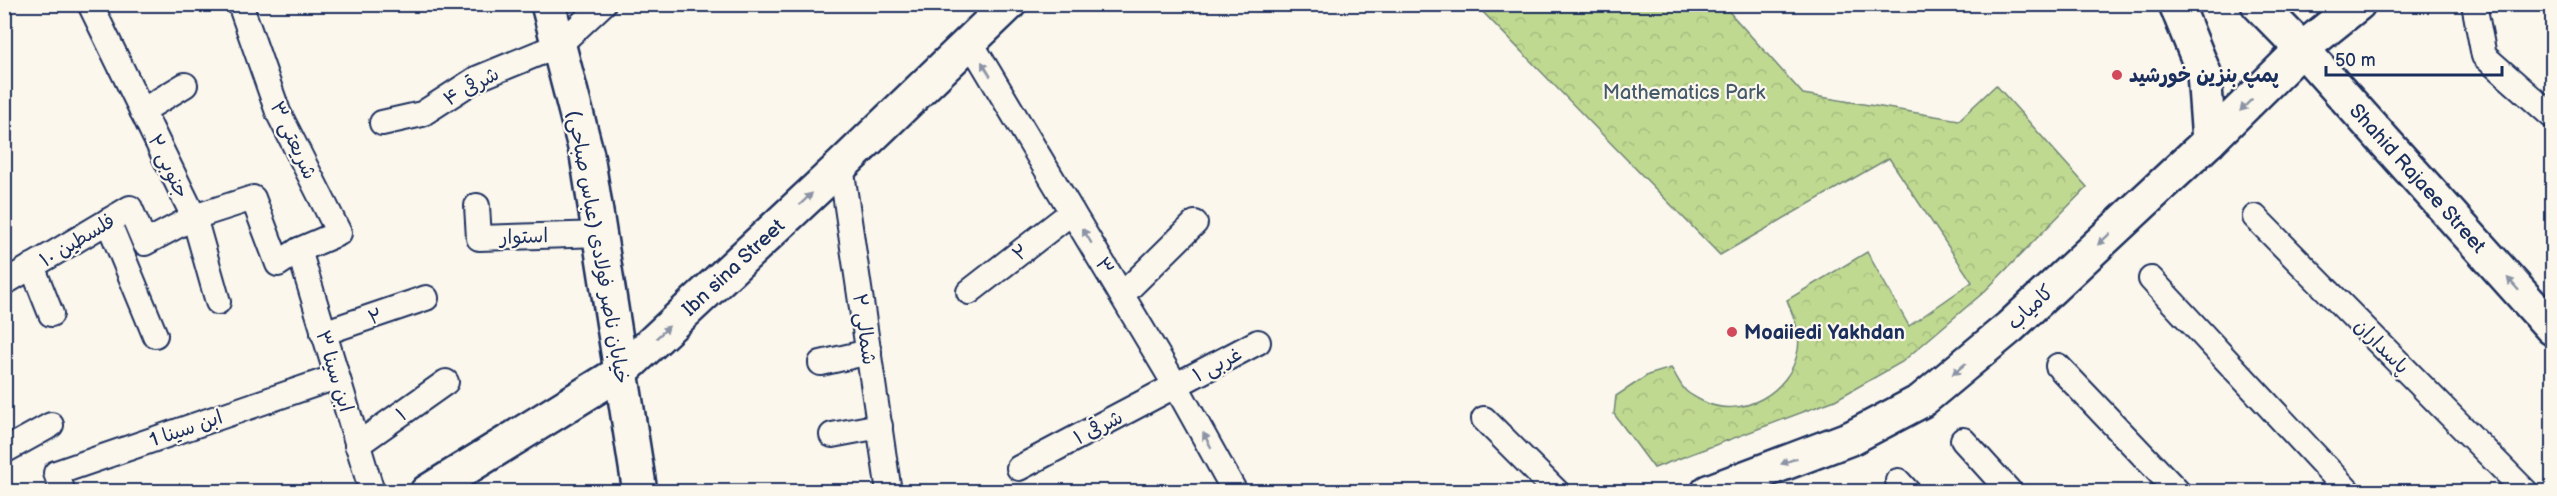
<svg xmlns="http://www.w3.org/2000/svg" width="2557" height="496" font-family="'Balsamiq Sans','Playpen Sans Arabic',sans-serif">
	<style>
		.park { fill: url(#park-crowns); stroke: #6e8477; stroke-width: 1.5 }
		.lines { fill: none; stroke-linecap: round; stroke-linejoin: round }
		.street-casing { stroke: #1b2f5e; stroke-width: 28 }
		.secondary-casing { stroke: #1b2f5e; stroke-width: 38 }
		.street { stroke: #fbf7ec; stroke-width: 24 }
		.secondary { stroke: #fbf7ec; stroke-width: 33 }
		.oneway { fill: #8b93a5 }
		.poi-dot { fill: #d1495b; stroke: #fbf7ec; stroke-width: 2 }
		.labels { text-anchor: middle; stroke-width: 4.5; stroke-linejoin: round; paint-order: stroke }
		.poi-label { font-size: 20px; font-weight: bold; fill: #1b2f5e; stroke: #fbf7ec; text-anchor: start }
		.street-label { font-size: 20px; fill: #1b2f5e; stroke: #fbf7ec }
		.park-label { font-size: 20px; fill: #445a6a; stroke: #fbf7ec }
	</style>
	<defs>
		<pattern id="park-crowns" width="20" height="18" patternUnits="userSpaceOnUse" patternTransform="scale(1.5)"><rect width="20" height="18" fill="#c0d990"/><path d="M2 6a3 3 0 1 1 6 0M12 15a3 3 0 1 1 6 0" fill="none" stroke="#a4bb7f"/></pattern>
	</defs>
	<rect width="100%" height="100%" fill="#fbf7ec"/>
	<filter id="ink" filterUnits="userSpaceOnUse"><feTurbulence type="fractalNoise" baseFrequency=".0167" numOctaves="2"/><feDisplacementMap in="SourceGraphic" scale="12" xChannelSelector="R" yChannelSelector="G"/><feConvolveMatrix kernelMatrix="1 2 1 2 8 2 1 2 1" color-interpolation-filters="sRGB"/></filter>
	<g filter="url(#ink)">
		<path class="park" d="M1476 5H1723L1803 94 1959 120 1996 85 2087 187 1984 292 1902 362 1835 400 1654 468 1614 414 1616 396 1648 375 1671 368C1676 375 1680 385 1686 391 1690 395 1697 398 1702 401 1741 421 1791 392 1798 350 1801 332 1793 316 1787 300L1867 252 1909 326 1972 282 1889 158 1720 255Z"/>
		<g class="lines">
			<g class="street-casing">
				<g id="street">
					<path d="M90 4 194 217 253 198 278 264 299 250 339 233 278 112 240 4"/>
					<path d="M2474 4 2484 56 2552 116"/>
					<path d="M971 43 1176 386 1235 492"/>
					<path d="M142 111 185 85"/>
					<path d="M382 123 422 114 476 79 559 45 603 4"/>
					<path d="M841 166 889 492"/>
					<path d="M477 206 479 238 601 234"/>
					<path d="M2255 217 2526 492"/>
					<path d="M108 221 155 335"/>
					<path d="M299 250 372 492"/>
					<path d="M32 266 51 314"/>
					<path d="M2151 279 2349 492"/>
					<path d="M4 283 130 208 145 243 194 217 218 302"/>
					<path d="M969 292 1072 212"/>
					<path d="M1122 295 1195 223"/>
					<path d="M323 333 426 298"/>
					<path d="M821 363 869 352"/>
					<path d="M2058 366 2178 492"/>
					<path d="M1484 419 1557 492"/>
					<path d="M832 435 880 426"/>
					<path d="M1963 440 2010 492"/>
					<path d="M357 445 446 382"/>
					<path d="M4 451 51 425"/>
					<path d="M1019 468 1258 342"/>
					<path d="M1898 481 1908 492"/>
					<path d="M63 492 56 473 336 377"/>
				</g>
			</g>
			<g class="secondary-casing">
				<g id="secondary">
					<path d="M548 4 587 155 640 492"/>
					<path d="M2176 4 2204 73 2209 141"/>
					<path d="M2258 4 2302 49 2552 328"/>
					<path d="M427 492 621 372 841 166 1009 4"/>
					<path d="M1708 492 1851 438 1921 401 2010 327 2209 141 2302 49 2358 4"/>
				</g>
			</g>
			<use href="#street" class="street"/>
			<use href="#secondary" class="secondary"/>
		</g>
		<defs><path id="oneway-solid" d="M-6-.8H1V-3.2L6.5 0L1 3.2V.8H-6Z" transform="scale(1.5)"/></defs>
		<g class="oneway">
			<use href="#oneway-solid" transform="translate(986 69) rotate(-121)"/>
			<use href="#oneway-solid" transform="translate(2246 105) rotate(135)"/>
			<use href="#oneway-solid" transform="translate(806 199) rotate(-43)"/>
			<use href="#oneway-solid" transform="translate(1087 236) rotate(-121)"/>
			<use href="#oneway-solid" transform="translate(2104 239) rotate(137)"/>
			<use href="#oneway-solid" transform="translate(2513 284) rotate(-132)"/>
			<use href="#oneway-solid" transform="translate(663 332) rotate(-43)"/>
			<use href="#oneway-solid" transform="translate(1959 369) rotate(140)"/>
			<use href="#oneway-solid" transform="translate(1207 440) rotate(-119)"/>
			<use href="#oneway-solid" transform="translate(1789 461) rotate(159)"/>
		</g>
	</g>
	<g class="poi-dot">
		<circle cx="2117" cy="75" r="6"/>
		<circle cx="1732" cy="332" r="6"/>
	</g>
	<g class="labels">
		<g class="poi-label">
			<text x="2129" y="82">پمپ بنزین خورشید</text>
			<text x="1744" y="339">Moaiiedi Yakhdan</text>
		</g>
		<g class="street-label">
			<text transform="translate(471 86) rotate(-29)" y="7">۴ شرقی</text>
			<text transform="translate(294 140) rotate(65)" y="7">شریعتی ۳</text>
			<text transform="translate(169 166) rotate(64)" y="7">۲ جنوبی</text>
			<text transform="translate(2418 178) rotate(48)" y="7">Shahid Rajaee Street</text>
			<text transform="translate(524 236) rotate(-2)" y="7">استوار</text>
			<text transform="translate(77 240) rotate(-31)" y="7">فلسطین ۱۰</text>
			<text transform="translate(599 247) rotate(80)" y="7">خیابان ناصر فولادی (عباس صباحی)</text>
			<text transform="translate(1020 252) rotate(-38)" y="7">۲</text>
			<text transform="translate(1105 266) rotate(59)" y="7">۳</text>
			<text transform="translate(733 267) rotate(-43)" y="7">Ibn sina Street</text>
			<text transform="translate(2030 307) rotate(-43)" y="7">کامیاب</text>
			<text transform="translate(375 316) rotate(-19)" y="7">۲</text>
			<text transform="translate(865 329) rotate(82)" y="7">۲ شمالی</text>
			<text transform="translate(2382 346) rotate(45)" y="7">پاسداران</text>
			<text transform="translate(1217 364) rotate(-28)" y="7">۱ غربی</text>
			<text transform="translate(335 371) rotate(73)" y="7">ابن سینا ۳</text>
			<text transform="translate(401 414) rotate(-35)" y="7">۱</text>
			<text transform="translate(1098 427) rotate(-27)" y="7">۱ شرقی</text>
			<text transform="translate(186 428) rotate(-19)" y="7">ابن سینا 1</text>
		</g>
		<g class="park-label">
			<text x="1684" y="99">Mathematics Park</text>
		</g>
	</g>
	<rect width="2557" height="496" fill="none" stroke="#fbf7ec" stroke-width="24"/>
	<rect x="12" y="12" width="2533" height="472" fill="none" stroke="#1b2f5e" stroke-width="2" filter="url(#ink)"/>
	<path d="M2326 66v9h176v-9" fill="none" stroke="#1b2f5e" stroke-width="3"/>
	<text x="2335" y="66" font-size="18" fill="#1b2f5e" stroke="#fbf7ec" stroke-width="4.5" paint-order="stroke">50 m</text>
</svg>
